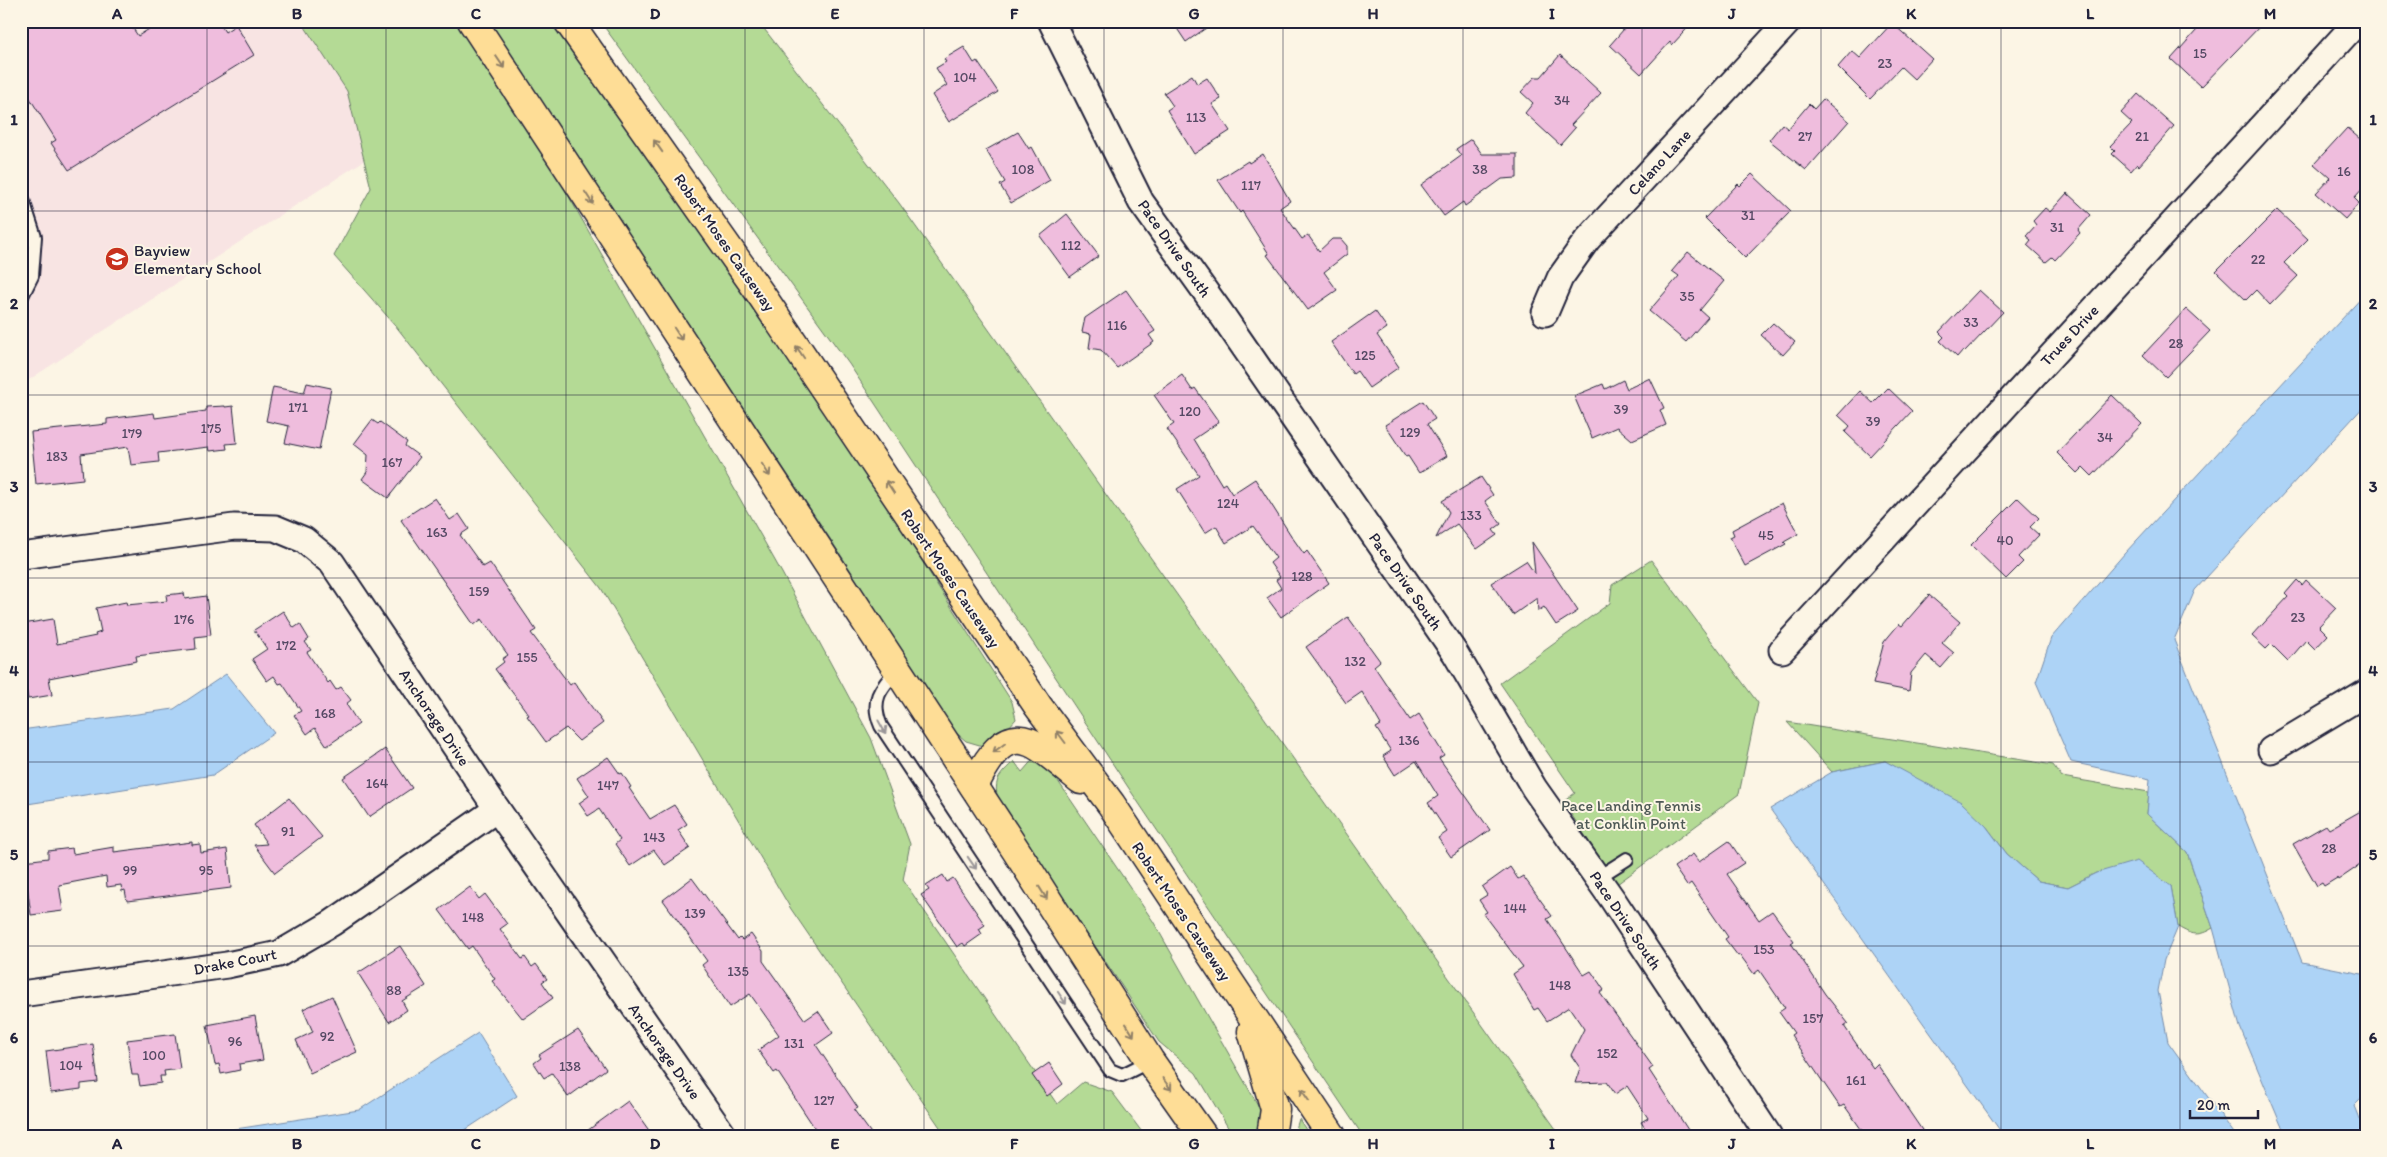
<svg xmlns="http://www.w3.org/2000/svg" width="2387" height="1157" font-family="Itim,sans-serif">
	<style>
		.built { fill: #f8e4e3 }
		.green { fill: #b4da95; stroke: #6b7e68 }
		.water { fill: #add3f6; stroke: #758cab }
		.building { fill: #efbddd; stroke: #22223b }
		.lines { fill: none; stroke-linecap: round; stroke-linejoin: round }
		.service-casing { stroke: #22223b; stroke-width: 16 }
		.minor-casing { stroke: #22223b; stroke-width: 29 }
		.motorway-casing { stroke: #22223b; stroke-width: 31 }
		.service { stroke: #fcf5e5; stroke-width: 12 }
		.minor { stroke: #fcf5e5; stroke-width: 25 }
		.motorway { stroke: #fedd96; stroke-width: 28 }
		.oneway { stroke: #908068 }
		.oneway2 { stroke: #9a9698 }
		.grid { fill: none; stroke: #22223b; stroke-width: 1; stroke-opacity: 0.55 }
		.labels { text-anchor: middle; stroke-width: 4; stroke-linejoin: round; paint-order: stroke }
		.number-label { font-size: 14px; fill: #554964 }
		.street-label { font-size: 16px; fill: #22223b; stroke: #fcf5e5 }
		.poi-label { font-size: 16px; fill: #22223b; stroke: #fcf5e5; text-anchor: start }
		.park-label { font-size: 16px; fill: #4e5956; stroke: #fcf5e5 }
		.neatline { fill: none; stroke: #22223b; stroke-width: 2 }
		.grid-label { font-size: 16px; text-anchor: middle; font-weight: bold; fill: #22223b }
	</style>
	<rect width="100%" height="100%" fill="#fcf5e5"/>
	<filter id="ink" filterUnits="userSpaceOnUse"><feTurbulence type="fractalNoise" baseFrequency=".02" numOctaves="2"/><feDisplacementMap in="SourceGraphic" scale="10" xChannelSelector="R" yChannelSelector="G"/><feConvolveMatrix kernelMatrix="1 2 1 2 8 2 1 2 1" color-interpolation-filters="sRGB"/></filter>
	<g filter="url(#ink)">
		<path class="built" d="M21 21H334L406 133 21 385Z"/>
		<g class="green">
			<path d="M301 21H457L546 156 782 573 871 738 910 844 903 880 1057 1104 1083 1082 1112 1092 1145 1136H946L791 909 601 588 395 325 334 256 371 188 347 91Z"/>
			<path d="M489 21H553L656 158 837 428 1012 702 1016 719 1008 728 983 746 966 741 947 725 844 560Z"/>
			<path d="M600 21H758L899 203 1561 1136H1363L1130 790 849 364Z"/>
			<path d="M1651 560 1758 703 1739 794 1617 884 1563 802 1575 793 1500 683 1610 603 1612 585Z"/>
			<path d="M1787 722 2053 765 2062 777 2149 792 2147 814 2187 852 2213 928C2198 937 2192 935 2178 927L2171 886 2096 873 2068 887 2038 881 2007 854 1986 826 1885 761 1832 772Z"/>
			<path d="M1035 757 1043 759 1153 921 1263 1114 1259 1136H1233L1196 1073 1159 1042 998 800C993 779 1000 775 1014 761L1022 772Z"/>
			<path d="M1299 1119 1310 1136H1294Z"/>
		</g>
		<g class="water">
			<path d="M2366 293V404L2195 590 2174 640 2302 962 2362 974 2366 971V1094L2354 1106 2366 1136H2290L2281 1125 2240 1027 2213 928 2187 852 2147 814 2150 779 2071 762 2036 682 2051 638 2125 553Z"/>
			<path d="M226 674 274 733 213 775 21 805V730L174 709Z"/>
			<path d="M1885 761 1961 802 1986 826 2007 854 2038 881 2068 887 2096 873 2137 861 2171 886 2178 927 2164 960 2158 991 2168 1042 2236 1136H2004L1770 809 1832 772Z"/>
			<path d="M478 1033 517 1096 456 1136H190L359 1110Z"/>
		</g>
		<g class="building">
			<path d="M21 21H128L138 36 162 21H218L225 32 236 25 254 55 69 170 51 143 56 140 21 84Z"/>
			<path d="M1172 21H1216L1186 42Z"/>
			<path d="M1631 21H1694L1672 45 1670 42 1641 74 1610 45Z"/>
			<path d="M2205 21H2265L2201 87 2171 59Z"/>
			<path d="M1892 23 1932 59 1914 79 1901 67 1870 99 1838 67 1852 51 1860 58Z"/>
			<path d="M964 47 974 63 977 61 998 92 949 122 932 95 947 85 936 68 946 62 944 59Z"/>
			<path d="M1560 55 1601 93 1571 125 1575 128 1560 145 1525 113 1533 103 1521 92 1535 77H1541Z"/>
			<path d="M1192 75 1197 84 1207 78 1221 99 1212 104 1230 131 1194 154 1167 110 1173 106 1164 93Z"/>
			<path d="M2138 94 2174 126 2139 166 2137 164 2131 171 2112 154 2115 151 2110 146 2132 123 2121 113Z"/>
			<path d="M1823 99 1849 121 1806 170 1769 140 1782 124 1788 129 1809 104 1814 109Z"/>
			<path d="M2347 128 2366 144V185L2354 198 2359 203 2345 219 2316 193 2330 178 2314 164Z"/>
			<path d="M1018 132 1029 149 1032 147 1050 180 1011 203 1000 185 1005 182 986 150Z"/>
			<path d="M1471 139 1482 154H1517V178L1502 179 1465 206 1463 202 1444 216 1421 185 1461 156 1456 149Z"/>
			<path d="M1263 154 1290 201 1280 208 1302 239 1308 235 1319 251 1332 239H1341L1347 246V254L1324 272 1337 290 1308 310 1267 255 1269 254 1242 211 1240 213 1218 180 1248 161 1249 163Z"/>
			<path d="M1752 174 1791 211 1745 258 1705 218 1738 184 1740 186Z"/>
			<path d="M2067 193 2091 215 2078 230 2080 233 2055 260 2052 257 2046 262 2027 245 2031 240 2026 236 2036 225 2033 221 2045 208 2050 212Z"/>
			<path d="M2277 210 2308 239 2284 263 2298 276 2270 305 2256 290 2246 300 2216 271Z"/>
			<path d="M1067 214 1099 256 1070 277 1040 236Z"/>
			<path d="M1688 252 1724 281 1700 310 1708 317 1686 342 1649 311 1679 276 1672 271Z"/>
			<path d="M1126 290 1155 331 1149 335 1154 342 1117 368 1101 350 1089 348 1091 334 1082 332 1085 318Z"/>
			<path d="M1979 290 2003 312 1965 352 1963 350 1957 357 1940 341 1944 337 1939 332Z"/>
			<path d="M2186 309 2210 331 2166 377 2143 355Z"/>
			<path d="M1375 311 1387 328 1377 335 1399 367 1369 388 1357 371 1353 374 1331 342Z"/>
			<path d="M1773 323 1795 342 1783 355 1761 335Z"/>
			<path d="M1182 375 1192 390 1195 388 1219 422 1194 439 1222 485 1225 483 1232 494 1255 479 1292 537 1304 554 1307 551 1329 583 1281 617 1267 598 1281 588 1276 580 1280 577 1270 563 1276 558 1253 526 1226 543 1216 526 1205 533 1177 489 1199 475 1167 429 1174 424 1154 395Z"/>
			<path d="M1650 378 1664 408 1660 410 1666 425 1632 440 1617 427 1592 438 1574 396 1603 384 1605 389 1623 380 1627 389Z"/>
			<path d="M307 383 331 388 319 450 285 443 289 426 266 421 273 387 304 393Z"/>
			<path d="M1888 388 1912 411 1870 456 1845 432 1850 426 1838 415 1860 391 1873 403Z"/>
			<path d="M2112 395 2142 424 2092 476 2083 467 2077 473 2057 453Z"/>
			<path d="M1423 401 1435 419 1427 424 1447 456 1419 473 1408 456 1406 457 1385 425Z"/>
			<path d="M225 406V407L233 406 237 443 226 444 227 449 210 451 209 447 158 453 159 462 131 465 128 447 81 454 83 479 36 484 31 432 107 424V419L154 413 155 418 206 411V407Z"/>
			<path d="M372 420 378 424 380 422 407 442 405 446 420 457 388 498 362 479 367 472 368 455 354 444Z"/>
			<path d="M1481 477 1493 495 1485 501 1501 524 1493 530 1497 535 1477 549 1457 524 1436 538 1449 512 1442 501Z"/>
			<path d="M435 498 450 520 459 514 469 529 460 535 483 567 490 563 536 630 531 633 570 685 574 682 603 723 579 741 566 728 546 742 527 716 529 715 495 669 504 662 502 659 508 655 482 619 474 625 401 520Z"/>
			<path d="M2018 498 2039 518 2030 527 2039 535 2018 557 2023 562 2006 579 1971 545Z"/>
			<path d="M1782 503 1798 534 1784 542 1786 544 1745 566 1730 537 1734 535 1732 530Z"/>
			<path d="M1532 542 1578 611 1556 625 1544 607 1538 611 1537 598 1513 615 1491 583 1526 561 1535 574Z"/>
			<path d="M2297 580 2302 585 2306 580 2336 608 2319 626 2328 635 2315 649 2306 640 2288 661 2271 644 2266 649 2252 636 2288 597 2285 594Z"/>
			<path d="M184 593 185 599 206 596 211 635 195 637 196 649 136 656 137 661 49 678 52 695 28 699 25 683H21V647L26 646 23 624 53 619 57 644 96 636 95 634 101 632 96 608 126 602 127 605 167 601 166 595Z"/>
			<path d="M1929 595 1960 622 1942 643 1954 653 1941 668 1926 655 1911 673 1909 691 1873 684 1884 642 1899 624 1902 626Z"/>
			<path d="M283 611 294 628 300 624 309 639 305 642 311 650 307 652 328 683 330 681 336 690 341 687 351 700 346 704 359 724 327 746 315 728 307 734 294 715 301 711 282 683 279 684 274 676 267 681 252 659 267 649 254 630Z"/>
			<path d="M1348 617 1380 661 1374 666 1410 720 1419 714 1444 755 1439 758 1490 830 1451 857 1438 838 1447 832 1428 803 1438 796 1416 761 1395 775 1383 756 1391 751 1376 728 1381 725 1362 692 1346 703 1306 647Z"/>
			<path d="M385 749 412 788 369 817 343 778Z"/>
			<path d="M608 757 620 774 622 773 631 787 629 788 650 819 674 805 687 824 678 830 690 848 665 865 654 850 630 866 615 844 620 840 599 809 588 816 579 803 589 796 577 778Z"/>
			<path d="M289 798 322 837 275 873 254 845 267 844 254 825Z"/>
			<path d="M2366 808V861L2338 880 2337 878 2324 886 2322 883 2317 886 2293 844 2326 825 2329 829Z"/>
			<path d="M1729 841 1744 863 1727 874 1759 920 1772 911 1794 941 1791 943 1825 994 1848 1023 1844 1026 1873 1068 1877 1064 1926 1136H1866L1844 1105 1840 1107 1791 1035 1794 1033 1779 1012 1785 1008 1759 970 1754 974 1740 955 1738 956 1725 939 1728 937 1691 883 1687 886 1674 867 1693 854 1699 862Z"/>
			<path d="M192 842V845L200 844 201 853 227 849 231 888 127 901 125 890 122 891 121 885 107 887 106 876 59 885 63 911 31 915 24 861 48 858V851L72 848 73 854 114 847V852Z"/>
			<path d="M1510 867 1518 879 1523 876 1552 916 1547 919 1584 975 1591 971 1604 990 1600 993 1653 1067 1649 1070 1692 1136H1650L1641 1122 1648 1118 1627 1086 1615 1094 1607 1082 1575 1083 1580 1068 1571 1055 1584 1029 1569 1007 1547 1021 1538 1008 1534 1010 1513 974 1523 967 1483 914 1487 912 1479 900 1487 895 1482 887Z"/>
			<path d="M943 875 947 882 953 878 985 925 979 929 982 934 965 946 963 943 957 947 921 895 929 890 926 886Z"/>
			<path d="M692 878 738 940 740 938 742 940 751 934 763 951V961L805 1020 818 1011 833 1033 816 1045 858 1108 854 1110 873 1136H820L777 1071 774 1073 758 1050 779 1035 750 994 730 1007 702 965 707 961 663 900Z"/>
			<path d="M470 887 479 899 485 894 507 924 500 929 522 959 525 957 532 967 536 964 547 979 542 982 553 998 523 1019 492 981 495 979 472 946 468 949 439 910Z"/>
			<path d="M400 946 426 986 402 1001 407 1010 389 1022 358 973Z"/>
			<path d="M332 996 357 1052 310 1073 296 1040 313 1032 303 1009Z"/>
			<path d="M255 1016 263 1060 239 1064 240 1070 221 1074 219 1064 215 1065 207 1025Z"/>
			<path d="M578 1030 606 1069 568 1097 552 1073 544 1078 534 1063 541 1058 539 1055Z"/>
			<path d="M175 1034 180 1069 164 1071 165 1076H160L161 1083 140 1086 138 1075H132L127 1040Z"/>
			<path d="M93 1044 98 1082 81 1084V1089L51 1093 46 1051Z"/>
			<path d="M1049 1063 1063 1084 1047 1096 1032 1075Z"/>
			<path d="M628 1101 653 1136H580Z"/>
		</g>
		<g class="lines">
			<g class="service-casing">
				<g id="service">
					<path d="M21 194 35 237 32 276 21 298"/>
					<path d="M897 670C880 689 870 700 881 726L1110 1070 1122 1075 1150 1061"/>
					<path d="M1597 878 1627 859"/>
				</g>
			</g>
			<g class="minor-casing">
				<g id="minor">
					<path d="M1051 21 1141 202 1220 312 1455 653 1534 788 1613 900 1769 1136"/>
					<path d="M1545 313 1560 278 1587 240 1789 21"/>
					<path d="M21 556 234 527 275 528 304 540 332 563 497 809 724 1136"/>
					<path d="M1782 650 2358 21"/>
					<path d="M2271 750 2366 693"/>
					<path d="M21 994 227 965 279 954 332 923 497 809"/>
				</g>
			</g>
			<g class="motorway-casing">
				<g id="motorway">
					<path d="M472 21 1017 852 1150 1061 1203 1136"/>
					<path d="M568 21 762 296 1038 706 1111 804 1332 1136"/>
					<path d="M974 786C1010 712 1032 740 1081 780"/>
					<path d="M1252 1031 1275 1109 1271 1136"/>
				</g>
			</g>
			<use href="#service" class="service"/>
			<use href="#minor" class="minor"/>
			<use href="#motorway" class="motorway"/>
		</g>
		<defs><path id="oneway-shaft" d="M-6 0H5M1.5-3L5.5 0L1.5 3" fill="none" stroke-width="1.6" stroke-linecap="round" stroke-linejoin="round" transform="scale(1.25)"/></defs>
		<g class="oneway">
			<use href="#oneway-shaft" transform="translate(500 62) rotate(56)"/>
			<use href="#oneway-shaft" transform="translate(658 146) rotate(-125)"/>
			<use href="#oneway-shaft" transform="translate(589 198) rotate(57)"/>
			<use href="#oneway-shaft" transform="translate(678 334) rotate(57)"/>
			<use href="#oneway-shaft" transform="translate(800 352) rotate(-124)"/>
			<use href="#oneway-shaft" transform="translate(766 470) rotate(57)"/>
			<use href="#oneway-shaft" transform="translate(890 487) rotate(-123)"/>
			<use href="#oneway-shaft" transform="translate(1061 737) rotate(-127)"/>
			<use href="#oneway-shaft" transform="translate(999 748) rotate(143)"/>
			<use href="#oneway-shaft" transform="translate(1043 893) rotate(58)"/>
			<use href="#oneway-shaft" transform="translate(1130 1030) rotate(58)"/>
			<use href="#oneway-shaft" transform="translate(1167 1084) rotate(53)"/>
			<use href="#oneway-shaft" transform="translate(1305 1095) rotate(-124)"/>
		</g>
		<g class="oneway2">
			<use href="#oneway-shaft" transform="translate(882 727) rotate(61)"/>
			<use href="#oneway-shaft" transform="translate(972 863) rotate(55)"/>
			<use href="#oneway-shaft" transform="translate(1062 998) rotate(56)"/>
		</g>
	</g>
	<path class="grid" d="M207 21V1136M386 21V1136M566 21V1136M745 21V1136M924 21V1136M1104 21V1136M1283 21V1136M1463 21V1136M1642 21V1136M1821 21V1136M2001 21V1136M2180 21V1136M21 211H2366M21 395H2366M21 578H2366M21 762H2366M21 946H2366"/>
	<defs>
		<g id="school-disc" transform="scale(1.25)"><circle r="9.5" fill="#c8321e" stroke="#fcf5e5"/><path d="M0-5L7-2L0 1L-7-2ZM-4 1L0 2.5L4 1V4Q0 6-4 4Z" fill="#fff"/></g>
	</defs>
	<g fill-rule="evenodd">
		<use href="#school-disc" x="117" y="259"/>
	</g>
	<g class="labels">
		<g class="number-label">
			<text x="2200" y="58">15</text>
			<text x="1885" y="68">23</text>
			<text x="965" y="82">104</text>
			<text x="1562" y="105">34</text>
			<text x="1196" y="122">113</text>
			<text x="1805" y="141">27</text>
			<text x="2142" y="141">21</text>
			<text x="1023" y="174">108</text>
			<text x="1480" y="174">38</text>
			<text x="2344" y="176">16</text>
			<text x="1251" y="190">117</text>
			<text x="1748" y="220">31</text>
			<text x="2057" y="232">31</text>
			<text x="1071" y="250">112</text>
			<text x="2258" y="264">22</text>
			<text x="1687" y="301">35</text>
			<text x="1971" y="327">33</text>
			<text x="1117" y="330">116</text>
			<text x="2176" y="348">28</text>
			<text x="1365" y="360">125</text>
			<text x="298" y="412">171</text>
			<text x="1621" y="414">39</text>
			<text x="1190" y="416">120</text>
			<text x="1873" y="426">39</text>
			<text x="211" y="433">175</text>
			<text x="1410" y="437">129</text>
			<text x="132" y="438">179</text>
			<text x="2105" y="442">34</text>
			<text x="57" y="461">183</text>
			<text x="392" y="467">167</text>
			<text x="1228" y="508">124</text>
			<text x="1471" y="520">133</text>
			<text x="437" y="537">163</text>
			<text x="1766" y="540">45</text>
			<text x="2005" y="545">40</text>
			<text x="1302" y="581">128</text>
			<text x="479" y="596">159</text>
			<text x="2298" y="622">23</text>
			<text x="184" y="624">176</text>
			<text x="286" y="650">172</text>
			<text x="527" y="662">155</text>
			<text x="1355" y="666">132</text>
			<text x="325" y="718">168</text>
			<text x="1409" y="745">136</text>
			<text x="377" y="788">164</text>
			<text x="608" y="790">147</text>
			<text x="288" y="836">91</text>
			<text x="654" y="842">143</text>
			<text x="2329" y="853">28</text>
			<text x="130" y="875">99</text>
			<text x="206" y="875">95</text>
			<text x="1515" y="913">144</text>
			<text x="695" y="918">139</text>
			<text x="473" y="922">148</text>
			<text x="1764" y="954">153</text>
			<text x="738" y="976">135</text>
			<text x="1560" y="990">148</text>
			<text x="394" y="995">88</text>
			<text x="1813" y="1023">157</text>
			<text x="327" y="1041">92</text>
			<text x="235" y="1046">96</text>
			<text x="794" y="1048">131</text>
			<text x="1607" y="1058">152</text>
			<text x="154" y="1060">100</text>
			<text x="71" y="1070">104</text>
			<text x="570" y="1071">138</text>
			<text x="1856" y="1085">161</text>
			<text x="824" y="1105">127</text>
		</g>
		<g class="street-label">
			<text transform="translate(1659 162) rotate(-47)" y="6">Celano Lane</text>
			<text transform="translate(725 242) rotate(55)" y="6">Robert Moses Causeway</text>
			<text transform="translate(1175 248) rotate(55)" y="6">Pace Drive South</text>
			<text transform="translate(2069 335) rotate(-47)" y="6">Trues Drive</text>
			<text transform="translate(951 578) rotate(56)" y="6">Robert Moses Causeway</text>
			<text transform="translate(1406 581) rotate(55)" y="6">Pace Drive South</text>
			<text transform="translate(435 717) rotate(56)" y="6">Anchorage Drive</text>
			<text transform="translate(1182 911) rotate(56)" y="6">Robert Moses Causeway</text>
			<text transform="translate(1626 920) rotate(56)" y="6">Pace Drive South</text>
			<text transform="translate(235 961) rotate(-11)" y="6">Drake Court</text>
			<text transform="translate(665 1051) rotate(55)" y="6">Anchorage Drive</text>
		</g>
		<g class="poi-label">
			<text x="134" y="256">Bayview<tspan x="134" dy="18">Elementary School</tspan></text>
		</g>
		<g class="park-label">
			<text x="1631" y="811">Pace Landing Tennis<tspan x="1631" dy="18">at Conklin Point</tspan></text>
		</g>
	</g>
	<rect width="2387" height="1157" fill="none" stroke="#fcf5e5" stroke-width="55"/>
	<path d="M2190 1110v8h68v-8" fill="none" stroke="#22223b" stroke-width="2.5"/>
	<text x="2197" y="1110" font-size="15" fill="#22223b" stroke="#fcf5e5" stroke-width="4" paint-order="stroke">20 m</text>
	<rect x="28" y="28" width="2332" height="1102" class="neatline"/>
	<g class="grid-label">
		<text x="117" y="19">A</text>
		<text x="297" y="19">B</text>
		<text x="476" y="19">C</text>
		<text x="655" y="19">D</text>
		<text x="835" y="19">E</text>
		<text x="1014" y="19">F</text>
		<text x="1194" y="19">G</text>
		<text x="1373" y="19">H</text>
		<text x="1552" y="19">I</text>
		<text x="1732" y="19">J</text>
		<text x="1911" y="19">K</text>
		<text x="2090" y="19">L</text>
		<text x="2270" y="19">M</text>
		<text x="14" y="125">1</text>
		<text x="2373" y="125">1</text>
		<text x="14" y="309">2</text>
		<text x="2373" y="309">2</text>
		<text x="14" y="492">3</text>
		<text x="2373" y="492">3</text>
		<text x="14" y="676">4</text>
		<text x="2373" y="676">4</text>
		<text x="14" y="860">5</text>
		<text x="2373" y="860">5</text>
		<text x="14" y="1043">6</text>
		<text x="2373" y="1043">6</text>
		<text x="117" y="1149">A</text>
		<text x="297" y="1149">B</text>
		<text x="476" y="1149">C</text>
		<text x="655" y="1149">D</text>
		<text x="835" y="1149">E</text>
		<text x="1014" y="1149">F</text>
		<text x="1194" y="1149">G</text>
		<text x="1373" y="1149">H</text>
		<text x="1552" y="1149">I</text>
		<text x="1732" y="1149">J</text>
		<text x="1911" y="1149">K</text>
		<text x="2090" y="1149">L</text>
		<text x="2270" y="1149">M</text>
	</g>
</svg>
